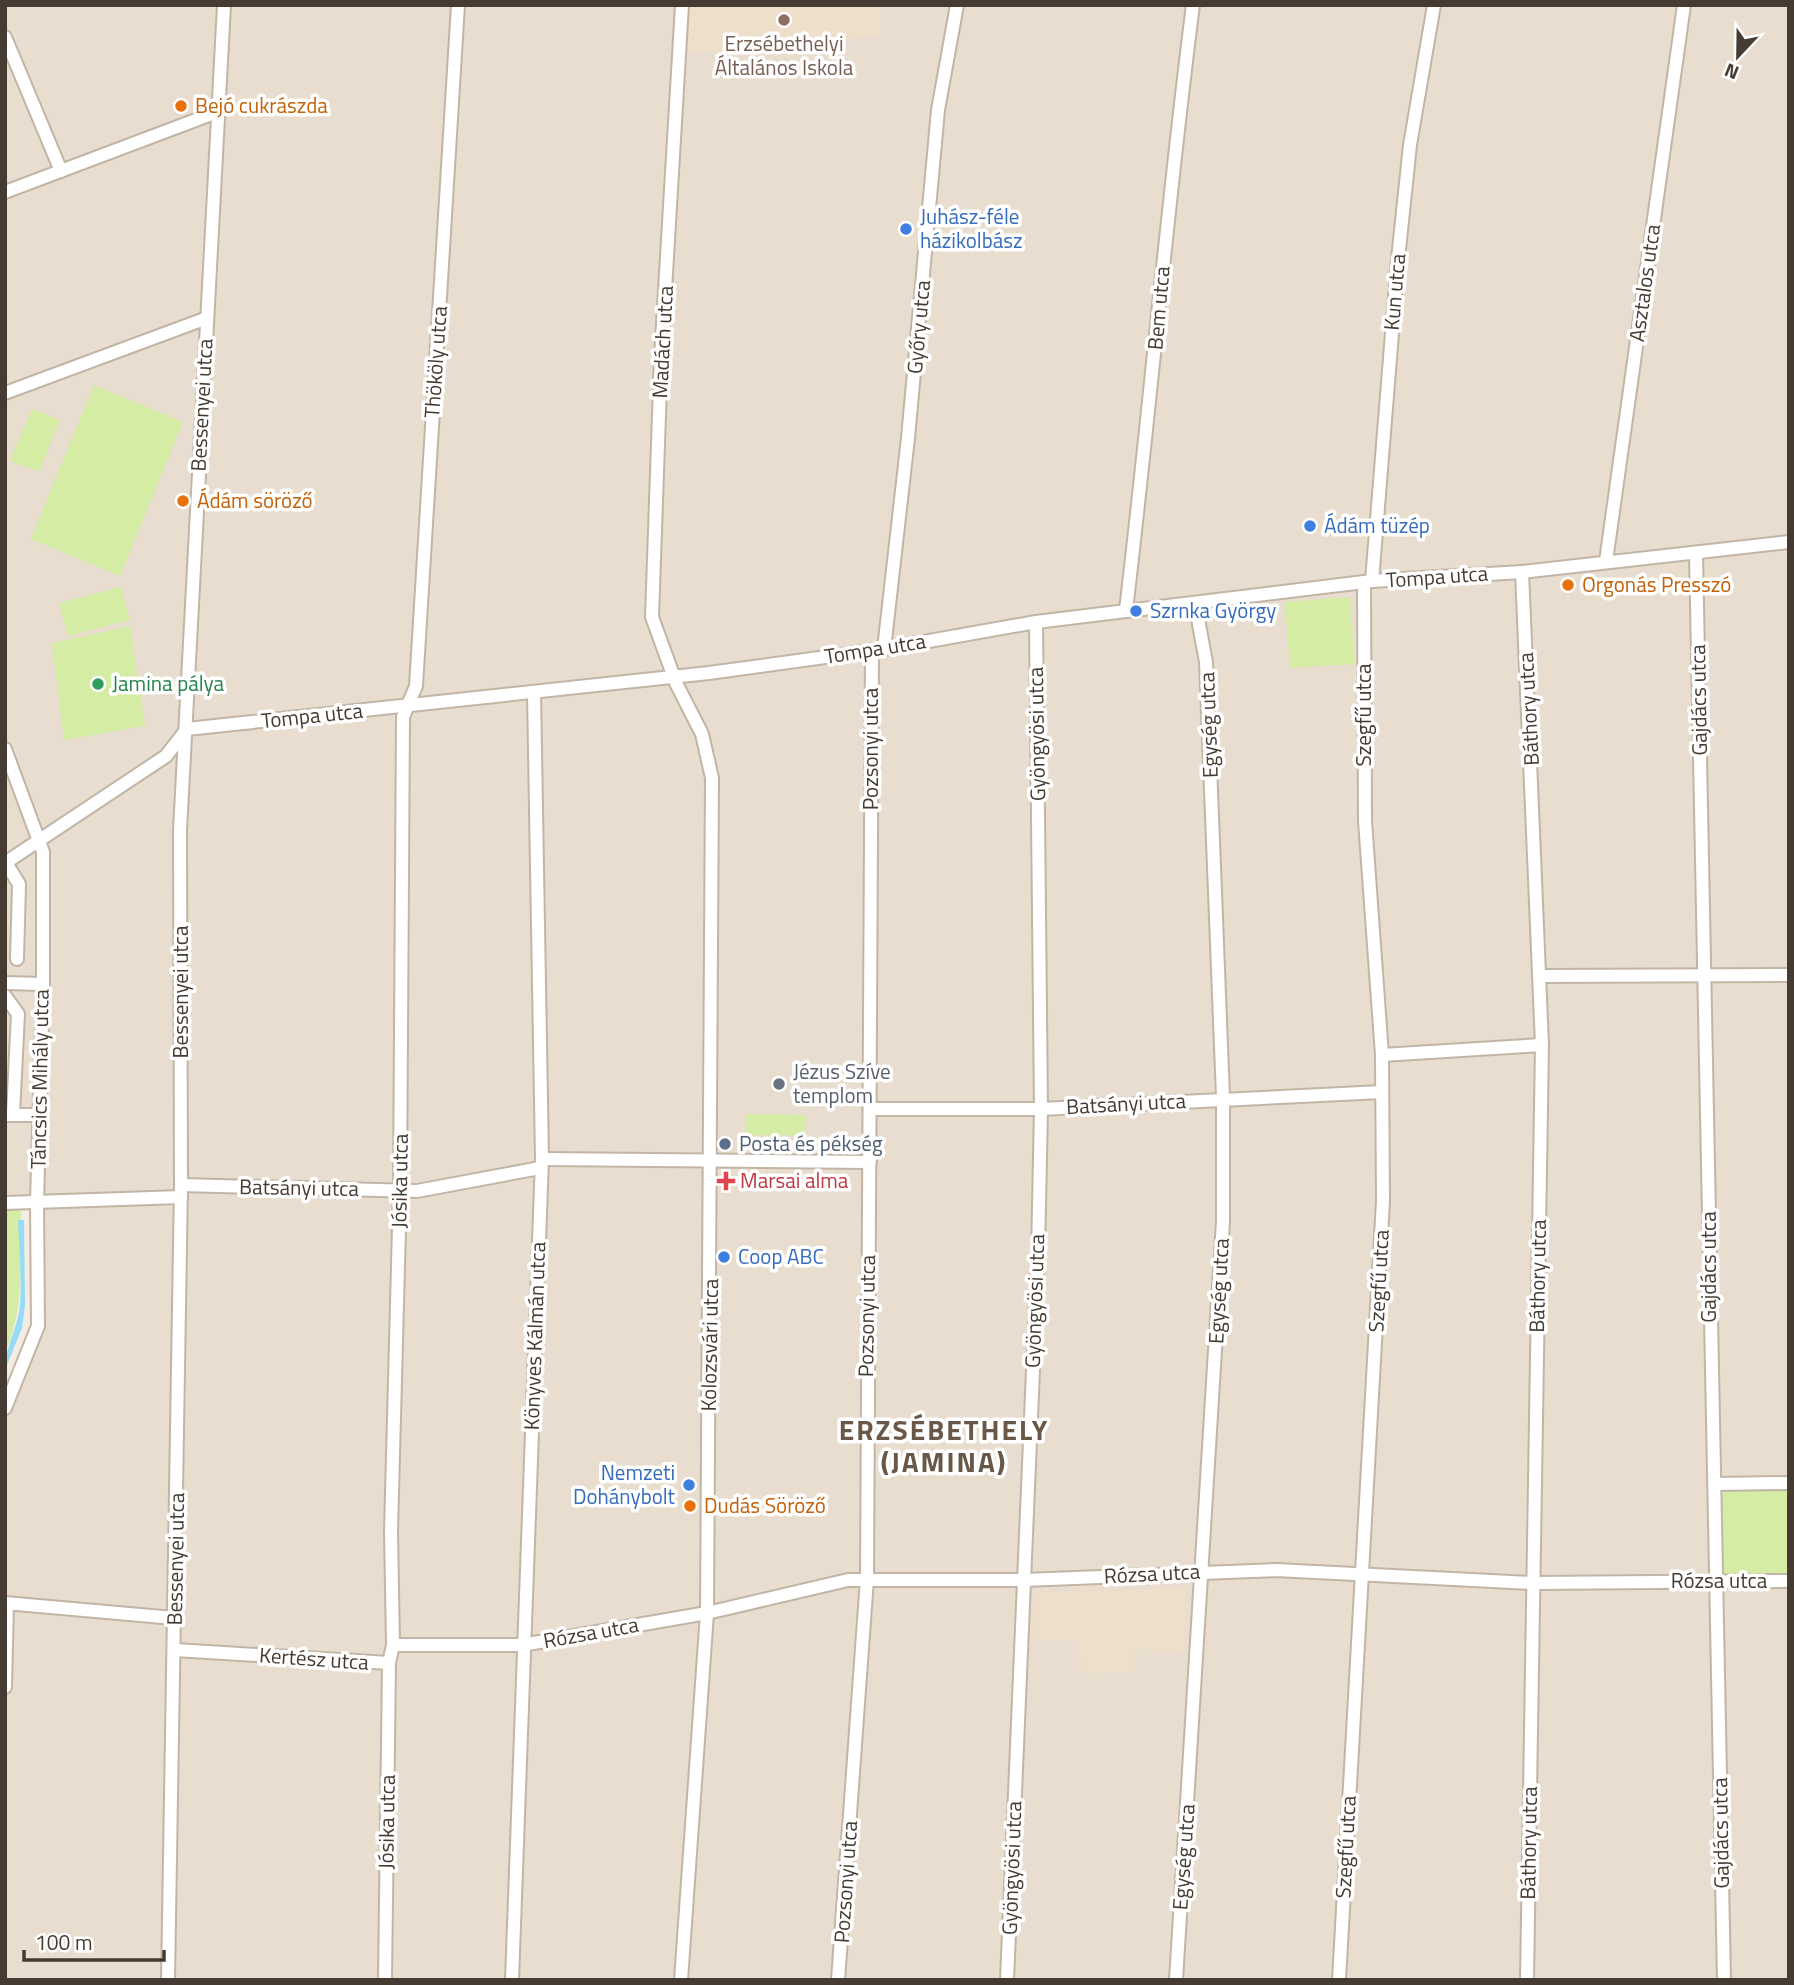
<svg xmlns="http://www.w3.org/2000/svg" width="1794" height="1985" font-family="'Titillium Web',sans-serif">
	<style>
		.residential { fill: #e8ddcf }
		.education { fill: #eedfca }
		.green { fill: #d5eca5 }
		.water { fill: #96dbf7 }
		.lines { fill: none; stroke-linecap: round; stroke-linejoin: round }
		.minor-casing { stroke: #c2b5a6; stroke-width: 16 }
		.minor { stroke: #fff; stroke-width: 12 }
		.education-dot { fill: #8d6e63; stroke: #fff; stroke-width: 2.5 }
		.food-dot { fill: #e8710a; stroke: #fff; stroke-width: 2.5 }
		.shop-dot { fill: #3f7fe0; stroke: #fff; stroke-width: 2.5 }
		.leisure-dot { fill: #2e9e5b; stroke: #fff; stroke-width: 2.5 }
		.worship-dot { fill: #6b7280; stroke: #fff; stroke-width: 2.5 }
		.service-dot { fill: #5c6f8a; stroke: #fff; stroke-width: 2.5 }
		.health-dot { fill: #e0444e; stroke: #fff; stroke-width: 2.5 }
		.labels { text-anchor: middle; stroke-width: 7; stroke-linejoin: round; paint-order: stroke }
		.education-label { font-size: 21px; fill: #785e54; stroke: #fff }
		.food-label { font-size: 21px; fill: #c56008; stroke: #fff; text-anchor: start }
		.shop-label { font-size: 21px; fill: #366cbe; stroke: #fff; text-anchor: start }
		.street-label { font-size: 21px; fill: #453b32; stroke: #fff }
		.leisure-label { font-size: 21px; fill: #27864d; stroke: #fff; text-anchor: start }
		.worship-label { font-size: 21px; fill: #5b616d; stroke: #fff; text-anchor: start }
		.service-label { font-size: 21px; fill: #4e5e75; stroke: #fff; text-anchor: start }
		.health-label { font-size: 21px; fill: #be3a42; stroke: #fff; text-anchor: start }
		.district-label { font-size: 28px; font-weight: bold; letter-spacing: 2px; fill: #695848; stroke: #fff }
	</style>
	<rect width="100%" height="100%" fill="#f3ece2"/>
	<path class="residential" d="M5 5H1789V1980H5V1406L39 1323 40 1201 5 1202Z"/>
	<g class="education">
		<path d="M688 5H880L882 35 685 54Z"/>
		<path d="M1186 1588 1185 1651 1136 1649 1135 1672 1081 1674 1079 1641H1032L1033 1592Z"/>
	</g>
	<g class="green">
		<path d="M94 385 183 422 120 576 31 539Z"/>
		<path d="M32 409 60 420 39 472 10 461Z"/>
		<path d="M121 587 130 620 68 636 59 603Z"/>
		<path d="M1350 597 1355 664 1290 668 1285 602Z"/>
		<path d="M130 626 145 726 64 740 52 643Z"/>
		<path d="M745 1114 806 1115V1136L745 1135Z"/>
		<path d="M5 1210H21C20 1259 25 1307 5 1353Z"/>
		<path d="M1789 1488V1576H1725L1721 1572V1493L1726 1489Z"/>
	</g>
	<path class="water" d="M18 1220H24L25 1305 22 1328 5 1370C5 1347 18 1328 20 1305 22 1277 19 1248 18 1220Z"/>
	<g class="lines">
		<g class="minor-casing">
			<g id="minor">
				<path d="M5 37 61 171"/>
				<path d="M5 192 217 112"/>
				<path d="M5 393 207 318"/>
				<path d="M1696 553 1724 1980"/>
				<path d="M1606 561 1684 5"/>
				<path d="M1522 572 1542 1045 1527 1980"/>
				<path d="M1372 581 1398 259 1410 145 1434 5"/>
				<path d="M1126 610C1150 409 1167 206 1193 5"/>
				<path d="M884 649 908 438 938 110 957 5"/>
				<path d="M5 749 43 852V984L37 1202 38 1326 5 1408"/>
				<path d="M5 863 166 756 187 729 709 673 884 649 1036 622 1372 581 1522 572 1789 542"/>
				<path d="M6 863 19 884 17 959"/>
				<path d="M1542 976 1789 975"/>
				<path d="M5 983 43 984"/>
				<path d="M5 996 18 1014 13 1114"/>
				<path d="M1382 1055 1542 1045"/>
				<path d="M870 1109H1041L1382 1092"/>
				<path d="M5 1115H40"/>
				<path d="M542 1159 870 1162"/>
				<path d="M181 1185 417 1191 540 1168"/>
				<path d="M5 1203 181 1197"/>
				<path d="M1714 1484 1789 1483"/>
				<path d="M5 1603 174 1618"/>
				<path d="M393 1645H522L707 1613 848 1580H1024L1276 1570 1533 1583 1789 1581"/>
				<path d="M175 1650 389 1663 393 1645 391 1531 400 1190 403 717 416 686 458 5"/>
				<path d="M5 1687 7 1603"/>
				<path d="M168 1980 181 1185 180 830 224 5"/>
				<path d="M385 1980 389 1663"/>
				<path d="M512 1980 542 1159 534 692"/>
				<path d="M681 1980 707 1613 712 778 702 734 676 683 652 617 661 357 682 5"/>
				<path d="M838 1980 867 1579 872 651"/>
				<path d="M1007 1980 1038 1253 1041 1109 1036 622"/>
				<path d="M1176 1980 1223 1221V1097L1206 662 1195 603"/>
				<path d="M1339 1980 1383 1201 1382 1055 1365 821 1364 582"/>
			</g>
		</g>
		<use href="#minor" class="minor"/>
	</g>
	<circle class="education-dot" cx="784" cy="20" r="7"/>
	<g class="food-dot">
		<circle cx="181" cy="106" r="7"/>
		<circle cx="183" cy="501" r="7"/>
		<circle cx="1568" cy="585" r="7"/>
		<circle cx="690" cy="1506" r="7"/>
	</g>
	<g class="shop-dot">
		<circle cx="906" cy="229" r="7"/>
		<circle cx="1310" cy="526" r="7"/>
		<circle cx="1136" cy="611" r="7"/>
		<circle cx="724" cy="1257" r="7"/>
		<circle cx="689" cy="1485" r="7"/>
	</g>
	<circle class="leisure-dot" cx="98" cy="684" r="7"/>
	<circle class="worship-dot" cx="779" cy="1084" r="7"/>
	<circle class="service-dot" cx="725" cy="1144" r="7"/>
	<path class="health-dot" d="M722.5 1170.5h7v7h7v7h-7v7h-7v-7h-7v-7h7z"/>
	<g class="labels">
		<g class="education-label">
			<text x="784" y="51">Erzsébethelyi<tspan x="784" dy="24">Általános Iskola</tspan></text>
		</g>
		<g class="food-label">
			<text x="195" y="113">Bejó cukrászda</text>
			<text x="197" y="508">Ádám söröző</text>
			<text x="1582" y="592">Orgonás Presszó</text>
			<text x="704" y="1513">Dudás Söröző</text>
		</g>
		<g class="shop-label">
			<text x="920" y="224">Juhász-féle<tspan x="920" dy="24">házikolbász</tspan></text>
			<text x="1324" y="533">Ádám tüzép</text>
			<text x="1150" y="618">Szrnka György</text>
			<text x="738" y="1264">Coop ABC</text>
			<text x="675" y="1480" text-anchor="end">Nemzeti<tspan x="675" dy="24">Dohánybolt</tspan></text>
		</g>
		<g class="street-label">
			<text transform="translate(1645 283) rotate(-82)" y="7">Asztalos utca</text>
			<text transform="translate(1395 292) rotate(-85)" y="7">Kun utca</text>
			<text transform="translate(1159 308) rotate(-85)" y="7">Bem utca</text>
			<text transform="translate(919 327) rotate(-85)" y="7">Győry utca</text>
			<text transform="translate(663 342) rotate(-87)" y="7">Madách utca</text>
			<text transform="translate(436 362) rotate(-86)" y="7">Thököly utca</text>
			<text transform="translate(202 405) rotate(-87)" y="7">Bessenyei utca</text>
			<text transform="translate(1437 577) rotate(-4)" y="7">Tompa utca</text>
			<text transform="translate(875 649) rotate(-9)" y="7">Tompa utca</text>
			<text transform="translate(1699 700) rotate(-91)" y="7">Gajdács utca</text>
			<text transform="translate(1529 709) rotate(-93)" y="7">Báthory utca</text>
			<text transform="translate(1364 715) rotate(-90)" y="7">Szegfű utca</text>
			<text transform="translate(312 716) rotate(-6)" y="7">Tompa utca</text>
			<text transform="translate(1209 725) rotate(-92)" y="7">Egység utca</text>
			<text transform="translate(1037 734) rotate(-91)" y="7">Gyöngyösi utca</text>
			<text transform="translate(871 749) rotate(-90)" y="7">Pozsonyi utca</text>
			<text transform="translate(181 992) rotate(-90)" y="7">Bessenyei utca</text>
			<text transform="translate(40 1079) rotate(-89)" y="7">Táncsics Mihály utca</text>
			<text transform="translate(1126 1104) rotate(-3)" y="7">Batsányi utca</text>
			<text transform="translate(400 1181) rotate(-89)" y="7">Jósika utca</text>
			<text transform="translate(299 1188) rotate(1)" y="7">Batsányi utca</text>
			<text transform="translate(1709 1267) rotate(-90)" y="7">Gajdács utca</text>
			<text transform="translate(1538 1276) rotate(-89)" y="7">Báthory utca</text>
			<text transform="translate(1379 1281) rotate(-87)" y="7">Szegfű utca</text>
			<text transform="translate(1219 1291) rotate(-87)" y="7">Egység utca</text>
			<text transform="translate(1035 1301) rotate(-88)" y="7">Gyöngyösi utca</text>
			<text transform="translate(867 1316) rotate(-89)" y="7">Pozsonyi utca</text>
			<text transform="translate(535 1336) rotate(-88)" y="7">Könyves Kálmán utca</text>
			<text transform="translate(710 1345) rotate(-89)" y="7">Kolozsvári utca</text>
			<text transform="translate(176 1559) rotate(-89)" y="7">Bessenyei utca</text>
			<text transform="translate(1152 1574) rotate(-3)" y="7">Rózsa utca</text>
			<text x="1719" y="1588">Rózsa utca</text>
			<text transform="translate(591 1633) rotate(-10)" y="7">Rózsa utca</text>
			<text transform="translate(314 1659) rotate(4)" y="7">Kertész utca</text>
			<text transform="translate(387 1822) rotate(-89)" y="7">Jósika utca</text>
			<text transform="translate(1721 1833) rotate(-91)" y="7">Gajdács utca</text>
			<text transform="translate(1529 1843) rotate(-89)" y="7">Báthory utca</text>
			<text transform="translate(1346 1847) rotate(-87)" y="7">Szegfű utca</text>
			<text transform="translate(1184 1857) rotate(-86)" y="7">Egység utca</text>
			<text transform="translate(1012 1868) rotate(-88)" y="7">Gyöngyösi utca</text>
			<text transform="translate(846 1882) rotate(-86)" y="7">Pozsonyi utca</text>
		</g>
		<g class="leisure-label">
			<text x="112" y="691">Jamina pálya</text>
		</g>
		<g class="worship-label">
			<text x="793" y="1079">Jézus Szíve<tspan x="793" dy="24">templom</tspan></text>
		</g>
		<g class="service-label">
			<text x="739" y="1151">Posta és pékség</text>
		</g>
		<g class="health-label">
			<text x="740" y="1188">Marsai alma</text>
		</g>
		<g class="district-label">
			<text x="944" y="1440">ERZSÉBETHELY<tspan x="944" dy="32">(JAMINA)</tspan></text>
		</g>
	</g>
	<rect width="1794" height="1985" fill="none" stroke="#453b32" stroke-width="14"/>
	<g transform="translate(1738 56) rotate(202)" stroke="#ffffff" stroke-width="5" paint-order="stroke">
	<path d="M0-5L12 26L0 18L-12 26Z" fill="#453b32"/>
	<text y="-10" font-size="19" font-weight="bold" text-anchor="middle" fill="#453b32">N</text>
	</g>
	<path d="M24 1950v10h140v-10" fill="none" stroke="#453b32" stroke-width="3.5"/>
	<text x="35" y="1950" font-size="21" fill="#453b32" stroke="#ffffff" stroke-width="5" paint-order="stroke">100 m</text>
</svg>
